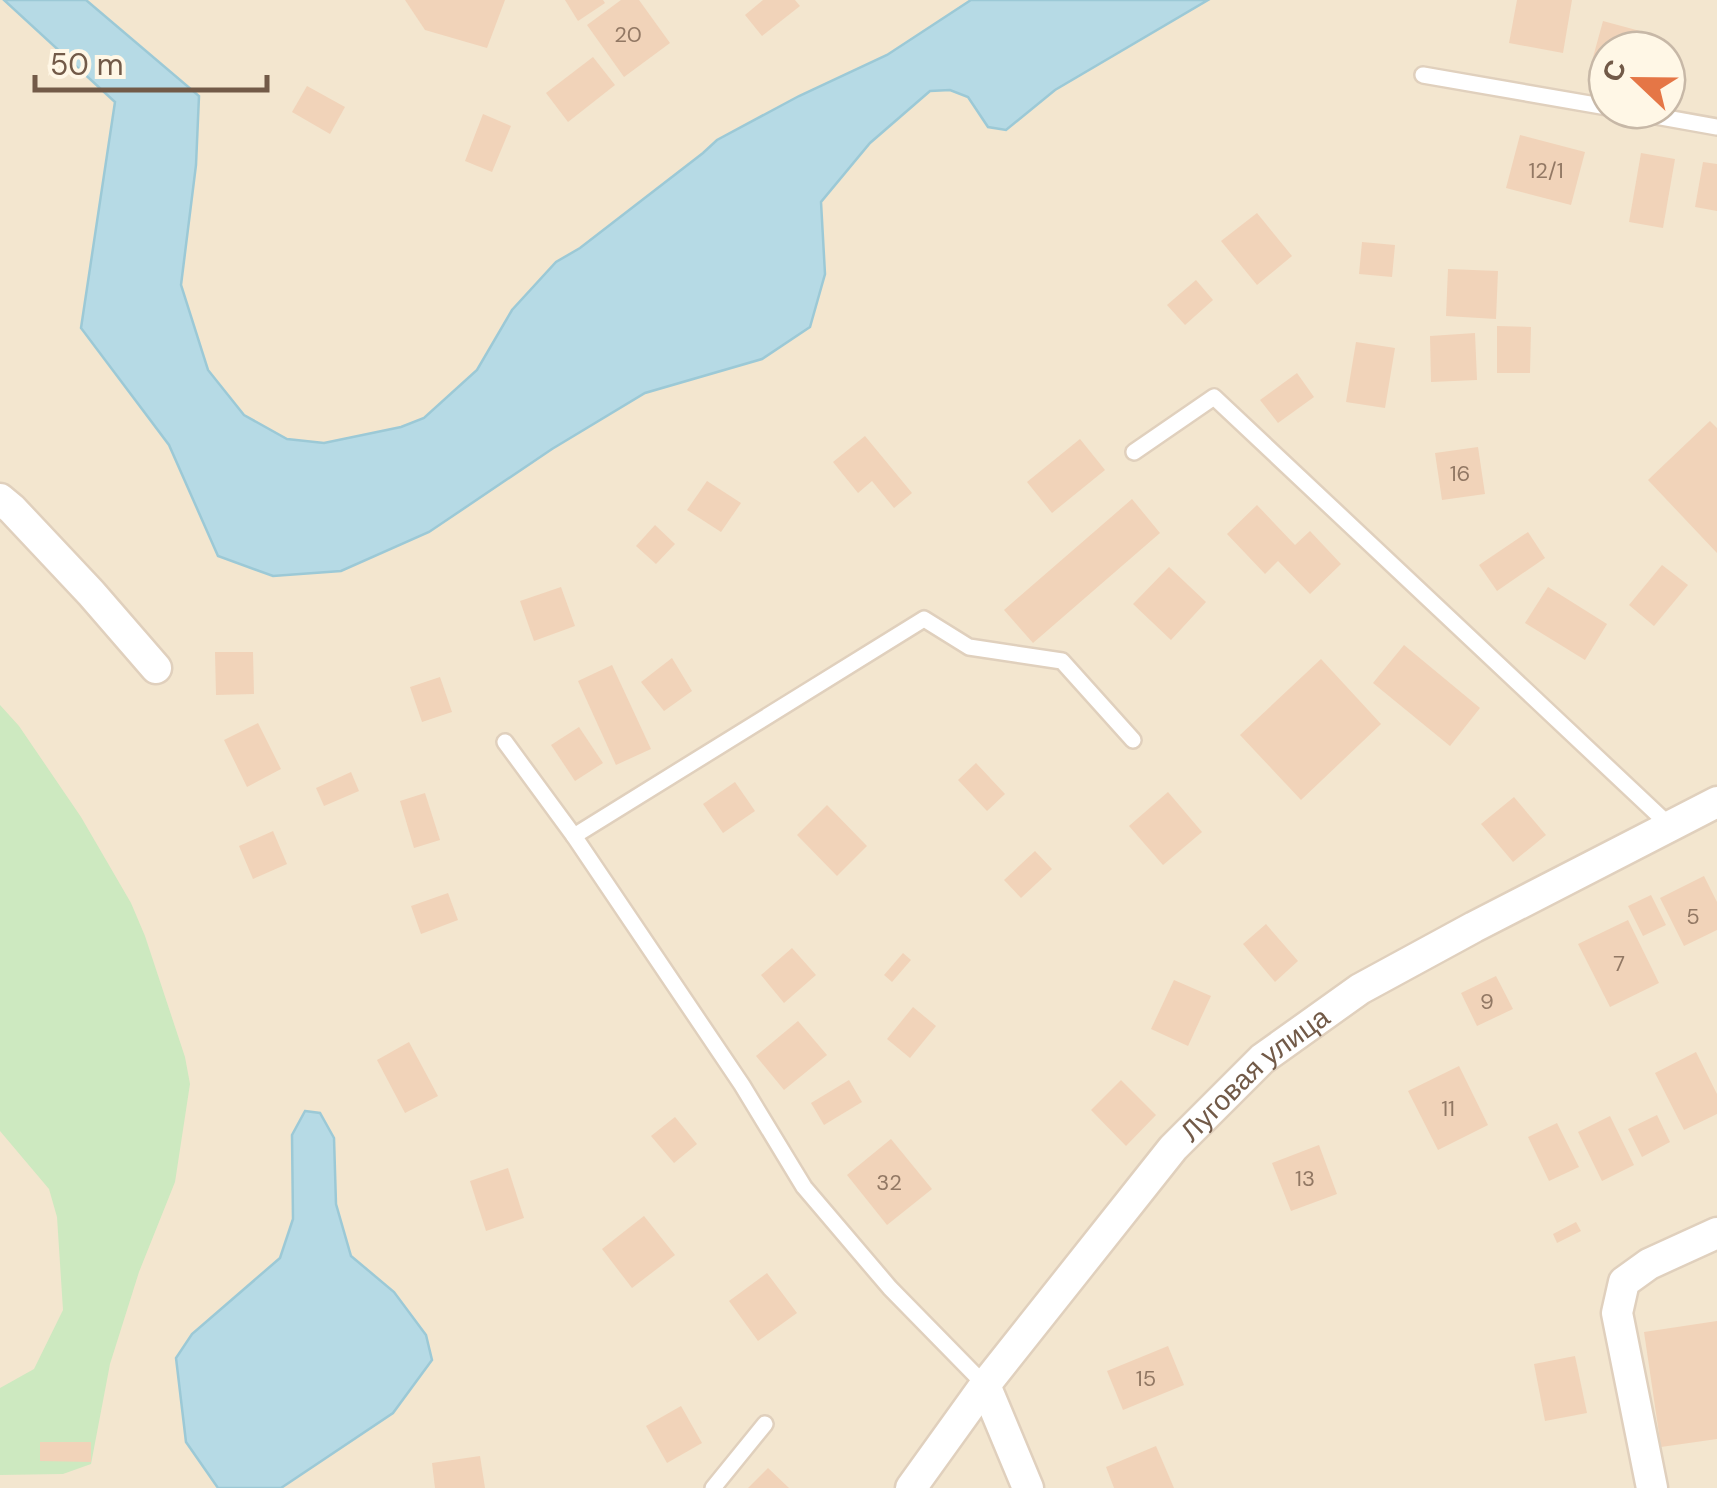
<svg xmlns="http://www.w3.org/2000/svg" width="1717" height="1488" font-family="'DM Sans',sans-serif">
	<style>
		.residential { fill: #f3e6cf; fill-rule: evenodd }
		.green { fill: #cde9c0 }
		.water { fill: #b6dae5; stroke: #9cc9d6; stroke-width: 2.5 }
		.building { fill: #f1d3b9 }
		.lines { fill: none; stroke-linecap: round; stroke-linejoin: round }
		.lane-casing { stroke: #e0d0bd; stroke-width: 20 }
		.street-casing { stroke: #e0d0bd; stroke-width: 35 }
		.lane { stroke: #fff; stroke-width: 15 }
		.street { stroke: #fff; stroke-width: 30 }
		.labels { text-anchor: middle; stroke-width: 8; stroke-linejoin: round; paint-order: stroke }
		.number-label { font-size: 22px; fill: #927864 }
		.street-label { font-size: 28px; fill: #725a48; stroke: #fff7e6 }
	</style>
	<rect width="100%" height="100%" fill="#fcf3e1"/>
	<path class="residential" d="M0 0H1717V1488H234L283 1307 216 1488H0ZM1607 50H1667V110H1607Z"/>
	<path class="green" d="M0 705 19 726 81 817 131 903 145 936 185 1057 190 1084 175 1182 139 1272 110 1364 91 1464 63 1474 0 1475V1388L34 1369 63 1310 57 1217 49 1189 0 1131Z"/>
	<g class="water">
		<path d="M4 0H86L199 96 196 165 181 285 208 370 244 415 287 439 324 443 401 427 424 418 477 370 512 310 556 262 580 248 703 153 717 140 799 96 887 55 971 0H1208L1055 90 1006 130 988 127 968 97 950 90 930 91 870 143 821 202 825 274 810 327 762 359 645 393 552 449 429 532 341 571 273 576 218 556 169 445 81 328 115 102Z"/>
		<path d="M305 1111 320 1113 334 1138 336 1204 351 1256 394 1292 426 1335 432 1360 393 1413 281 1488H218L186 1442 176 1358 192 1334 280 1258 293 1219 292 1135Z"/>
	</g>
	<g class="building">
		<path d="M405 0H505L487 48 425 30Z"/>
		<path d="M565 0H603L605 3 578 21Z"/>
		<path d="M621 0H639L670 43 624 77 587 25Z"/>
		<path d="M763 0H795L800 6 762 36 745 15Z"/>
		<path d="M1517 0H1572L1563 53 1509 43Z"/>
		<path d="M1603 21 1640 31 1635 50H1607V65L1592 61Z"/>
		<path d="M593 57 615 85 568 122 546 93Z"/>
		<path d="M307 86 345 107 330 134 292 112Z"/>
		<path d="M483 114 511 126 492 172 465 161Z"/>
		<path d="M1520 135 1585 152 1571 205 1506 188Z"/>
		<path d="M1641 153 1675 159 1663 228 1629 222Z"/>
		<path d="M1703 162 1717 164V211L1695 207Z"/>
		<path d="M1257 213 1292 256 1257 285 1221 241Z"/>
		<path d="M1362 242 1395 245 1392 277 1359 274Z"/>
		<path d="M1448 269 1498 271 1496 319 1446 316Z"/>
		<path d="M1196 280 1213 300 1185 325 1167 305Z"/>
		<path d="M1497 326 1531 327 1530 373H1497Z"/>
		<path d="M1475 333 1477 380 1431 382 1430 336Z"/>
		<path d="M1356 342 1395 348 1385 408 1346 402Z"/>
		<path d="M1297 373 1314 397 1278 423 1260 400Z"/>
		<path d="M1710 421 1717 428V553L1648 480Z"/>
		<path d="M865 436 912 493 894 508 872 481 858 493 833 462Z"/>
		<path d="M1080 439 1105 470 1052 513 1027 482Z"/>
		<path d="M1478 447 1485 494 1442 500 1435 453Z"/>
		<path d="M707 481 741 503 721 532 687 510Z"/>
		<path d="M1132 499 1160 533 1033 643 1004 610Z"/>
		<path d="M1257 505 1295 545 1310 531 1341 564 1310 594 1278 561 1265 574 1227 534Z"/>
		<path d="M655 525 675 544 656 564 636 546Z"/>
		<path d="M1528 532 1545 558 1497 591 1479 565Z"/>
		<path d="M1662 565 1688 585 1654 626 1629 605Z"/>
		<path d="M1169 567 1206 602 1171 640 1133 604Z"/>
		<path d="M561 587 575 626 534 641 520 601Z"/>
		<path d="M1548 587 1607 624 1585 660 1525 623Z"/>
		<path d="M1404 645 1480 708 1450 746 1373 683Z"/>
		<path d="M215 652H253L254 694 216 695Z"/>
		<path d="M672 658 692 691 664 711 641 682Z"/>
		<path d="M1321 659 1381 724 1301 800 1240 735Z"/>
		<path d="M612 665 651 749 616 765 578 681Z"/>
		<path d="M440 677 452 712 422 722 410 687Z"/>
		<path d="M258 723 281 769 247 787 224 740Z"/>
		<path d="M579 727 603 763 575 781 551 745Z"/>
		<path d="M976 763 1005 794 987 811 958 780Z"/>
		<path d="M351 772 359 791 324 806 316 788Z"/>
		<path d="M735 782 755 811 723 833 703 804Z"/>
		<path d="M1168 792 1202 832 1163 865 1129 826Z"/>
		<path d="M425 793 440 840 414 848 400 801Z"/>
		<path d="M1514 797 1546 835 1513 862 1481 824Z"/>
		<path d="M827 805 867 846 837 876 797 835Z"/>
		<path d="M273 831 287 864 253 879 239 846Z"/>
		<path d="M1035 851 1052 869 1021 898 1004 880Z"/>
		<path d="M1704 876 1717 902V930L1684 946 1660 898Z"/>
		<path d="M448 893 458 920 421 934 411 906Z"/>
		<path d="M1651 895 1666 925 1643 936 1628 906Z"/>
		<path d="M1628 920 1659 983 1610 1007 1578 944Z"/>
		<path d="M1266 924 1298 961 1275 982 1243 944Z"/>
		<path d="M792 948 816 975 784 1003 761 975Z"/>
		<path d="M903 953 911 960 892 982 884 975Z"/>
		<path d="M1496 976 1513 1009 1477 1026 1461 993Z"/>
		<path d="M1174 980 1211 996 1188 1046 1151 1029Z"/>
		<path d="M913 1007 936 1026 910 1058 887 1039Z"/>
		<path d="M798 1021 827 1055 784 1090 756 1056Z"/>
		<path d="M409 1042 438 1096 405 1113 377 1060Z"/>
		<path d="M1696 1052 1717 1094V1114L1684 1130 1655 1073Z"/>
		<path d="M1459 1066 1488 1125 1438 1150 1408 1091Z"/>
		<path d="M849 1080 862 1102 824 1125 811 1103Z"/>
		<path d="M1121 1080 1156 1115 1126 1146 1091 1110Z"/>
		<path d="M1657 1115 1670 1142 1642 1157 1628 1129Z"/>
		<path d="M1610 1116 1634 1165 1602 1181 1578 1132Z"/>
		<path d="M675 1117 697 1144 674 1163 651 1136Z"/>
		<path d="M1557 1123 1579 1167 1549 1181 1528 1137Z"/>
		<path d="M891 1139 932 1189 887 1225 847 1175Z"/>
		<path d="M1319 1145 1337 1194 1291 1211 1272 1163Z"/>
		<path d="M508 1168 524 1218 486 1231 470 1181Z"/>
		<path d="M644 1216 675 1255 632 1288 602 1249Z"/>
		<path d="M1576 1222 1581 1231 1557 1243 1553 1234Z"/>
		<path d="M767 1273 797 1313 758 1341 729 1301Z"/>
		<path d="M1717 1321V1439L1661 1447 1644 1332Z"/>
		<path d="M1168 1346 1184 1385 1123 1410 1107 1371Z"/>
		<path d="M1575 1356 1587 1413 1545 1421 1534 1364Z"/>
		<path d="M681 1406 702 1443 667 1463 646 1426Z"/>
		<path d="M40 1442H91V1462L40 1461Z"/>
		<path d="M1156 1446 1174 1488H1114L1106 1467Z"/>
		<path d="M480 1456 485 1488H435L432 1463Z"/>
		<path d="M768 1468 789 1488H748Z"/>
	</g>
	<g class="lines">
		<g class="lane-casing">
			<g id="lane">
				<path d="M1423 75 1607 107"/>
				<path d="M1622 110 1717 127"/>
				<path d="M1134 452 1214 397 1670 826"/>
				<path d="M505 742 574 836 742 1085 804 1187 890 1288 985 1385"/>
				<path d="M574 836 924 619 969 647 1062 661 1133 740"/>
				<path d="M713 1488 765 1424"/>
			</g>
		</g>
		<g class="street-casing">
			<g id="street">
				<path d="M0 499 12 509 91 593 156 668"/>
				<path d="M985 1385 1028 1488"/>
				<path id="s1" d="M911 1488 985 1385 1173 1148 1262 1059 1360 989 1474 927 1717 802"/>
				<path d="M1652 1488 1617 1313 1624 1282 1649 1264 1717 1233"/>
			</g>
		</g>
		<use href="#lane" class="lane"/>
		<use href="#street" class="street"/>
	</g>
	<g class="labels">
		<g class="number-label">
			<text x="628" y="42">20</text>
			<text x="1546" y="178">12/1</text>
			<text x="1460" y="481">16</text>
			<text x="1693" y="924">5</text>
			<text x="1619" y="971">7</text>
			<text x="1487" y="1009">9</text>
			<text x="1448" y="1116">11</text>
			<text x="1305" y="1186">13</text>
			<text x="889" y="1190">32</text>
			<text x="1146" y="1386">15</text>
		</g>
		<g class="street-label">
			<text dy="10" stroke="none"><textPath href="#s1" startOffset="540">Луговая улица</textPath></text>
		</g>
	</g>
	<g transform="translate(1637 80) rotate(292)"><circle r="48" fill="#fff7e6" stroke="#c7b8a7" stroke-width="2.5"/>
	<path d="M0-8L18 38L0 25L-18 38Z" fill="#e57646"/>
	<text y="-15" font-size="28" font-weight="bold" text-anchor="middle" fill="#725a48">С</text>
	</g>
	<path d="M35 75v15h232v-15" fill="none" stroke="#725a48" stroke-width="5"/>
	<text x="50" y="75" font-size="30" fill="#725a48" stroke="#fff7e6" stroke-width="8" paint-order="stroke">50 m</text>
</svg>
